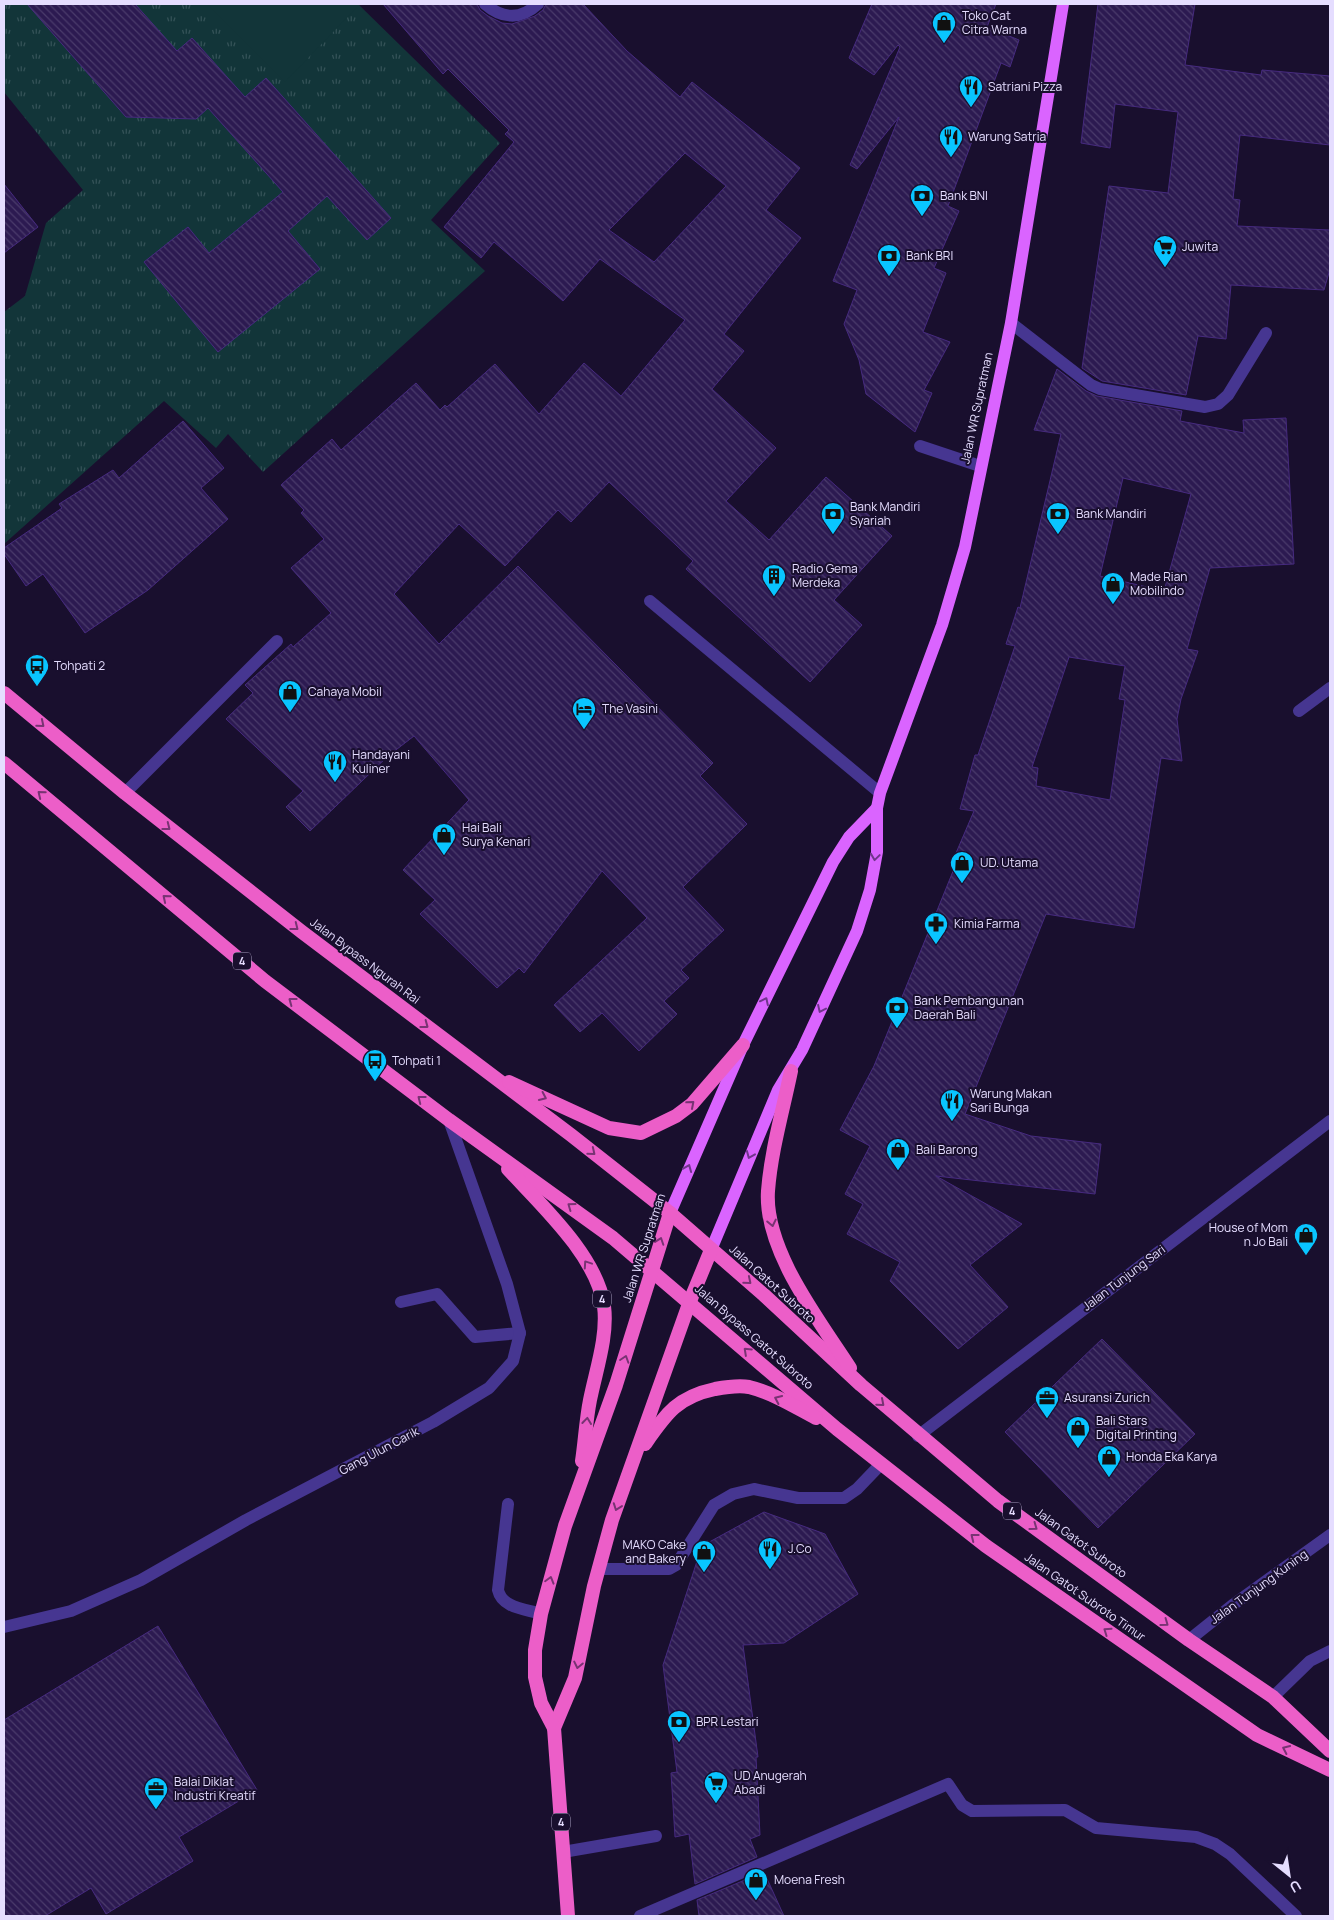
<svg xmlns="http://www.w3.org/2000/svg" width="1334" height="1920" font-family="Manrope,sans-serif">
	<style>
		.grass { fill: url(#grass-tufts) }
		.pitch { fill: #123539 }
		.building { fill: url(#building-back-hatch); stroke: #462a7f; fill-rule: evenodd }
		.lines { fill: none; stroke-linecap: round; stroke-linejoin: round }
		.service { stroke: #463691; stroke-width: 12 }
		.minor { stroke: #463691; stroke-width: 12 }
		.primary { stroke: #da64ff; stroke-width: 12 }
		.trunk { stroke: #ec5ec8; stroke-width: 14 }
		.oneway { stroke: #783373 }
		.oneway2 { stroke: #70358c }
		.labels { text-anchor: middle; stroke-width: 4; stroke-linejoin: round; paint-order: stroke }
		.shield { fill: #190f2e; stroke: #a89fc0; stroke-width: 1 }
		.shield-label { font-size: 11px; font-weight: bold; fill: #e5ddff }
		.poi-label { font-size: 12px; fill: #e5ddff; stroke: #190f2e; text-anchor: start }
		.street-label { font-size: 12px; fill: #e5ddff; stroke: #190f2e }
	</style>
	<defs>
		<pattern id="grass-tufts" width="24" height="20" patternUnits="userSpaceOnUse" patternTransform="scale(1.25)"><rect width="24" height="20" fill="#123539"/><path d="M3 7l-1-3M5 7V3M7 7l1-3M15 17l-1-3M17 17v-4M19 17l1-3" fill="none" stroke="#345257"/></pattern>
		<pattern id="building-back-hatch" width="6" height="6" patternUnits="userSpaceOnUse" patternTransform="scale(1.25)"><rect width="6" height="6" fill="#2c1a51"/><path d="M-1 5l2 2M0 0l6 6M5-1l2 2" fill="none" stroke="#4a3b6b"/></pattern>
	</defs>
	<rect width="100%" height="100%" fill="#190f2e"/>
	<path class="grass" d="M4 4H358L500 143 431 220 485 271 263 472 228 434 216 448 164 401 4 544V312L25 296 46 223 83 190 4 92Z"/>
	<path class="pitch" d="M207 4H358L359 5 285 82Z"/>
	<g class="building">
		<path d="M27 4H135L177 51 192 38 245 97 266 78 391 218 367 240 327 196 288 231 320 269 218 352 144 262 188 227 209 253 283 192 208 108 196 119 126 117Z"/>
		<path d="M383 4H477L480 10 488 16 502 23 512 24 535 16 543 10 546 4H583L627 51 680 97 692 82 800 168 766 210 801 238 724 334 744 351 712 389 776 448 726 501 769 540 826 477 892 536 834 600 862 625 810 682 686 569 693 561 609 482 571 522 558 510 505 566 459 524 394 594 439 644 518 566 713 763 700 776 747 824 683 887 724 930 681 970 689 978 664 1001 677 1014 639 1051 602 1013 580 1032 554 1005 647 918 602 871 524 973 519 968 497 988 420 914 435 900 403 870 469 800 414 736 388 756 310 831 286 807 303 791 226 719 253 693 245 685 291 644 293 647 331 613 291 568 324 539 301 513 304 510 281 485 332 439 341 450 416 383 440 410 445 405 447 407 495 364 539 414 584 363 621 396 685 320 600 259 563 301 494 242 481 258 444 227 514 142 505 134 509 130 448 69 443 74ZM685 153 726 186 654 262 609 230Z"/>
		<path d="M872 4H996L987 27 1019 40 1010 67 1001 63 948 206 959 211 934 268 946 273 923 332 950 342 924 390 932 393 915 432 866 394 859 360 844 324 857 290 833 281 899 117 857 169 850 165 900 47 898 45 874 75 849 58Z"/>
		<path d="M1098 4H1195L1185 65 1261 75 1262 70 1330 76V145L1240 135 1233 199 1240 200 1237 226 1330 230V269L1324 290 1231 285 1226 339 1198 336 1186 395 1102 381 1082 368 1109 186 1168 193 1178 112 1115 104 1110 148 1081 143Z"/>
		<path d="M4 184 38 227 4 253Z"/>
		<path d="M1057 369 1086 391 1097 396 1182 411 1180 421 1244 433 1243 420 1286 418 1294 564 1210 568 1187 649 1198 651 1181 699 1177 719 1182 761 1161 758 1134 928 1046 914 965 1114 1031 1136 1101 1144 1095 1194 936 1176 1022 1224 970 1265 1008 1307 958 1349 890 1281 900 1262 847 1234 863 1204 845 1194 870 1146 840 1130 874 1066 960 854 956 853 974 811 960 809 975 755H978L1015 646 1006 644 1018 607 1020 608 1061 434 1034 430ZM1123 478 1191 494 1164 591 1100 576ZM1069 657 1125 666 1119 699 1125 700 1110 800 1036 786 1038 768 1032 767Z"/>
		<path d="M183 421 224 468 201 488 228 519 148 590 85 633 43 574 26 586 4 554V548L62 508 59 504 113 470 119 478Z"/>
		<path d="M1102 1339 1195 1434 1098 1528 1005 1432Z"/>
		<path d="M764 1512 825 1534 858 1594 784 1643 743 1645 758 1757H756L760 1835 750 1839 757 1857 695 1884 689 1834 675 1837 671 1773 677 1772 663 1665 702 1546Z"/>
		<path d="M158 1626 257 1790 179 1837 193 1861 106 1914 91 1888 45 1916H4V1720Z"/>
		<path d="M764 1872 784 1916H699L697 1900Z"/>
	</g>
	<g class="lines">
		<g class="service">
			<path d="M1011 323 1091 385 1100 389 1205 407 1218 404 1228 395 1266 333"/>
			<path d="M920 446 980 466"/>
			<path d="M650 601 880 793"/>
			<path d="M125 793 277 641"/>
			<path d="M401 1302 437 1294 475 1337 520 1333"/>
			<path d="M508 1504 498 1590C502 1608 525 1609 541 1614"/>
			<path d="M599 1569H669L676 1565 714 1505 733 1494 754 1489 798 1498H844L857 1489 881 1464"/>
			<path d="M1273 1697 1310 1661 1330 1651"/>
			<path d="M563 1852 656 1836"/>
		</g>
		<g class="minor">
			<path d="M485 4C502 19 521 20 538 4"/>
			<path d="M1299 711 1330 688"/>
			<path d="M918 1436 1330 1121"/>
			<path d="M4 1627 71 1611 141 1580 246 1520 433 1422 489 1388 513 1361 520 1333 507 1284 449 1120"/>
			<path d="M1189 1640 1234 1604 1330 1535"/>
			<path d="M640 1916 948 1784 962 1805 972 1811 1065 1810 1096 1828 1196 1837 1215 1844 1230 1854 1296 1916"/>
		</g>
		<g class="primary">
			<path d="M670 1213 743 1045 833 862 849 837 877 808"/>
			<path d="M711 1250 778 1090 802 1050 857 931 870 890 877 852V808L880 793 942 625 965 547 1011 323 1063 4"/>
		</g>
		<g class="trunk">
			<path d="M4 693 125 793 302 932 571 1135 670 1213 764 1295 861 1385 998 1501 1189 1640 1273 1697 1330 1751"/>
			<path d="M4 763 265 981 449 1120 613 1238 837 1429 986 1546 1257 1735 1330 1770"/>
			<path d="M791 1071C783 1110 771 1151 768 1191 764 1250 819 1320 850 1368"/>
			<path d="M509 1082 609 1128 641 1133 676 1116 692 1104 743 1045"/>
			<path d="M508 1169C541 1205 597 1256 604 1306 608 1336 596 1370 590 1400 586 1420 585 1441 582 1461"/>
			<path d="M645 1444C666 1414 677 1397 715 1389 726 1387 738 1385 749 1387 773 1393 795 1407 816 1418"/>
			<path d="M554 1728 575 1678 594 1586 612 1520 690 1301 711 1250"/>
			<path d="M568 1916 554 1728 541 1703 535 1677V1650L541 1614 565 1526 616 1385 670 1213"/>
		</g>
	</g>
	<defs><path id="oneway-chevron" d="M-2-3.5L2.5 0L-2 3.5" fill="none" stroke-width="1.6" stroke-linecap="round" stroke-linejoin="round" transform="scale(1.25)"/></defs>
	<g class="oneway">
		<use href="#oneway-chevron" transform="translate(41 724) rotate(40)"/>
		<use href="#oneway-chevron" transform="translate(41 794) rotate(-141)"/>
		<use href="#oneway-chevron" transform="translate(167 827) rotate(38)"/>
		<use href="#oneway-chevron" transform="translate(166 898) rotate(-140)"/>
		<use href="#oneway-chevron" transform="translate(295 927) rotate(38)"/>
		<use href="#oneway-chevron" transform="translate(292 1001) rotate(-143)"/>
		<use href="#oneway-chevron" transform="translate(425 1025) rotate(37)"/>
		<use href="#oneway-chevron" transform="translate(543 1097) rotate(25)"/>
		<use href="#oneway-chevron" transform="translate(421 1099) rotate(-142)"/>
		<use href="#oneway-chevron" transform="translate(691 1104) rotate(-41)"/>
		<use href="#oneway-chevron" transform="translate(592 1152) rotate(39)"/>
		<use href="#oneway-chevron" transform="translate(571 1206) rotate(-144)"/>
		<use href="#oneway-chevron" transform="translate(772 1223) rotate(78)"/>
		<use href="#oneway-chevron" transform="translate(660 1241) rotate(-71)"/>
		<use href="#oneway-chevron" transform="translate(587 1264) rotate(-124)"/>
		<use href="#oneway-chevron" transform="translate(748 1281) rotate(40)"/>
		<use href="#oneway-chevron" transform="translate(747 1351) rotate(-137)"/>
		<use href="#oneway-chevron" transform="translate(625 1359) rotate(-72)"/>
		<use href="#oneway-chevron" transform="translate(778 1399) rotate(-155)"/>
		<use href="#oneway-chevron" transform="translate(881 1403) rotate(41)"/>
		<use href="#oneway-chevron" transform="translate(587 1421) rotate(-83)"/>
		<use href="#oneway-chevron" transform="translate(617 1507) rotate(110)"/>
		<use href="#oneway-chevron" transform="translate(1034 1527) rotate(36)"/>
		<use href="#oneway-chevron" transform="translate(974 1537) rotate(-142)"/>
		<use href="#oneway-chevron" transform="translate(550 1580) rotate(-74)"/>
		<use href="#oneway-chevron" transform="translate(1165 1623) rotate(36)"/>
		<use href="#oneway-chevron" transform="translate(1107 1631) rotate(-145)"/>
		<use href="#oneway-chevron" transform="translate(578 1665) rotate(102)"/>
		<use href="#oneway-chevron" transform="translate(1286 1749) rotate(-155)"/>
	</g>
	<g class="oneway2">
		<use href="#oneway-chevron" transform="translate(875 857) rotate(98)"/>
		<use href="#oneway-chevron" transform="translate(765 1001) rotate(-64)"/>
		<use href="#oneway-chevron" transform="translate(821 1009) rotate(115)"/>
		<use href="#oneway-chevron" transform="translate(750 1155) rotate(113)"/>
		<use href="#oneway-chevron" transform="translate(688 1168) rotate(-68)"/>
	</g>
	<defs>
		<g id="shop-pin" transform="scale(1.25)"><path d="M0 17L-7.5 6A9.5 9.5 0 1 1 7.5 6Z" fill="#09c5ff" stroke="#190f2e"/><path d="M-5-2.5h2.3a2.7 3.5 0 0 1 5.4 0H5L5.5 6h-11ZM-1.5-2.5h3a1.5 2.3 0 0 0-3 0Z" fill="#111"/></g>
		<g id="restaurant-pin" transform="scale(1.25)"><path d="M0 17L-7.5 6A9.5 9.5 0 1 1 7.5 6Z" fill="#09c5ff" stroke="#190f2e"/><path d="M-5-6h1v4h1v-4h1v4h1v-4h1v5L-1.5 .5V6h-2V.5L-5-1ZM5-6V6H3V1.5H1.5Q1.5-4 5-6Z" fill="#111"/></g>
		<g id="bank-pin" transform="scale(1.25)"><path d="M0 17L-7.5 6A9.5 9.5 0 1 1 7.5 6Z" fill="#09c5ff" stroke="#190f2e"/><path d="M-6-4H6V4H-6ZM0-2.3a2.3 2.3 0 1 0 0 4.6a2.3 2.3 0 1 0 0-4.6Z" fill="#111"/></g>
		<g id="supermarket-pin" transform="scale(1.25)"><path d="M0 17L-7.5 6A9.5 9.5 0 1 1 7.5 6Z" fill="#09c5ff" stroke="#190f2e"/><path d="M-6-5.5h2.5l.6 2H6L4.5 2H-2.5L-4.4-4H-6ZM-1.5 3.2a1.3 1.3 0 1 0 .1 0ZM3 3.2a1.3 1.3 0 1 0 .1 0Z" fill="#111"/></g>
		<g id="building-pin" transform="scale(1.25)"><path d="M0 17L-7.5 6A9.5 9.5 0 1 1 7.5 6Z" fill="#09c5ff" stroke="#190f2e"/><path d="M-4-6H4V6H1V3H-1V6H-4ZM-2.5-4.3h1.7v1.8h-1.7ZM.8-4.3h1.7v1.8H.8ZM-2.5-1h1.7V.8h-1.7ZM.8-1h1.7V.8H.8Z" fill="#111"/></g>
		<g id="bus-pin" transform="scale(1.25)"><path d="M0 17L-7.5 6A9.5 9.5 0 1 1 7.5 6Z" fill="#09c5ff" stroke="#190f2e"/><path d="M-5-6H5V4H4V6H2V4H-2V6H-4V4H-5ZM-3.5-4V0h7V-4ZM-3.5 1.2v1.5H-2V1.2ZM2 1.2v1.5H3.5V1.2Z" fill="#111"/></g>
		<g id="hotel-pin" transform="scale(1.25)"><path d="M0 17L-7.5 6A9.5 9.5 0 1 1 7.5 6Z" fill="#09c5ff" stroke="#190f2e"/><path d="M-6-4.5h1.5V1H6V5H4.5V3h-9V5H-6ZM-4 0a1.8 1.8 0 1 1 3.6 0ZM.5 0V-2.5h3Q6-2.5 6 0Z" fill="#111"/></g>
		<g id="pharmacy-pin" transform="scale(1.25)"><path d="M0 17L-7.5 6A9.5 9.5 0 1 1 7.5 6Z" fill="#09c5ff" stroke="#190f2e"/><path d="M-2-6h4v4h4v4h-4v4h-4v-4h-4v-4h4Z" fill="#111"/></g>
		<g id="office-pin" transform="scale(1.25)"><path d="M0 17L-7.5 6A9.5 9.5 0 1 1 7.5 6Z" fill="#09c5ff" stroke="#190f2e"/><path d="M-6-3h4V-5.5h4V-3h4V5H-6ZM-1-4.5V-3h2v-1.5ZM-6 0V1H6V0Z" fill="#111"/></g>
	</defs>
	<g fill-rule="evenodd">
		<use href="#shop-pin" x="944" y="23"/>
		<use href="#restaurant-pin" x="971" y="87"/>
		<use href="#restaurant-pin" x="951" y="137"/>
		<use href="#bank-pin" x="922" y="196"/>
		<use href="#supermarket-pin" x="1165" y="247"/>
		<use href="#bank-pin" x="889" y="256"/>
		<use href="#bank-pin" x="833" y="514"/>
		<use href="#bank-pin" x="1058" y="514"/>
		<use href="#building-pin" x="774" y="576"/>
		<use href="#shop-pin" x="1113" y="584"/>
		<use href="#bus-pin" x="37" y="666"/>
		<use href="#shop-pin" x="290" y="692"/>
		<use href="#hotel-pin" x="584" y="709"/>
		<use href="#restaurant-pin" x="335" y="762"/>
		<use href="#shop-pin" x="444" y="835"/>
		<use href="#shop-pin" x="962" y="863"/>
		<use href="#pharmacy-pin" x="936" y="924"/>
		<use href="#bank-pin" x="897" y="1008"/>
		<use href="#bus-pin" x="375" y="1061"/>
		<use href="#restaurant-pin" x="952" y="1101"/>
		<use href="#shop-pin" x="898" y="1150"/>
		<use href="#shop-pin" x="1306" y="1235"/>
		<use href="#office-pin" x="1047" y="1398"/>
		<use href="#shop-pin" x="1078" y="1428"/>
		<use href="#shop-pin" x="1109" y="1457"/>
		<use href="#restaurant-pin" x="770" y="1549"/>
		<use href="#shop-pin" x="704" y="1552"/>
		<use href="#bank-pin" x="679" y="1722"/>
		<use href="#supermarket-pin" x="716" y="1783"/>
		<use href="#office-pin" x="156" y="1789"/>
		<use href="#shop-pin" x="756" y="1880"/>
	</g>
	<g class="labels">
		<g class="shield">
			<rect x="233" y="952.5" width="18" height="17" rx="4"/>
			<rect x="593" y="1290.5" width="18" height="17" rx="4"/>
			<rect x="1003" y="1502.5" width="18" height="17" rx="4"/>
			<rect x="552" y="1813.5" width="18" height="17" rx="4"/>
		</g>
		<g class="shield-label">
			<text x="242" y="965">4</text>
			<text x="602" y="1303">4</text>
			<text x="1012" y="1515">4</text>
			<text x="561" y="1826">4</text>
		</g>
		<g class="poi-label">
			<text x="962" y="20">Toko Cat<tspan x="962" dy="14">Citra Warna</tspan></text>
			<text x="988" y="91">Satriani Pizza</text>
			<text x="968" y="141">Warung Satria</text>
			<text x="940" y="200">Bank BNI</text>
			<text x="1182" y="251">Juwita</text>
			<text x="906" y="260">Bank BRI</text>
			<text x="850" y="511">Bank Mandiri<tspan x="850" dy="14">Syariah</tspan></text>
			<text x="1076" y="518">Bank Mandiri</text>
			<text x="792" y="573">Radio Gema<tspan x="792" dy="14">Merdeka</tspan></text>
			<text x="1130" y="581">Made Rian<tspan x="1130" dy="14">Mobilindo</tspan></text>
			<text x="54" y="670">Tohpati 2</text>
			<text x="308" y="696">Cahaya Mobil</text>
			<text x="602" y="713">The Vasini</text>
			<text x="352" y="759">Handayani<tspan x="352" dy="14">Kuliner</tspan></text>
			<text x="462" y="832">Hai Bali<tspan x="462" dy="14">Surya Kenari</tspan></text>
			<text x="980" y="867">UD. Utama</text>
			<text x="954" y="928">Kimia Farma</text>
			<text x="914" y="1005">Bank Pembangunan<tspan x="914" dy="14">Daerah Bali</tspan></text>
			<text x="392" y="1065">Tohpati 1</text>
			<text x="970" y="1098">Warung Makan<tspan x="970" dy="14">Sari Bunga</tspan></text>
			<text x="916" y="1154">Bali Barong</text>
			<text x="1288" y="1232" text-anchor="end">House of Mom<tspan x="1288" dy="14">n Jo Bali</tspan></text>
			<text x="1064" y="1402">Asuransi Zurich</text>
			<text x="1096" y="1425">Bali Stars<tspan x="1096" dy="14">Digital Printing</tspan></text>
			<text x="1126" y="1461">Honda Eka Karya</text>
			<text x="686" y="1549" text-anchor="end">MAKO Cake<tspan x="686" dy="14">and Bakery</tspan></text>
			<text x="788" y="1553">J.Co</text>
			<text x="696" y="1726">BPR Lestari</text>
			<text x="734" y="1780">UD Anugerah<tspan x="734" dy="14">Abadi</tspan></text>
			<text x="174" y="1786">Balai Diklat<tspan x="174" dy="14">Industri Kreatif</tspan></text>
			<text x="774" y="1884">Moena Fresh</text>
		</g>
		<g class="street-label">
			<text transform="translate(977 408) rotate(-78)" y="4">Jalan WR Supratman</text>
			<text transform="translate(365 961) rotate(37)" y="4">Jalan Bypass Ngurah Rai</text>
			<text transform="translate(644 1248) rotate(-72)" y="4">Jalan WR Supratman</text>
			<text transform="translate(1124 1278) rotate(-37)" y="4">Jalan Tunjung Sari</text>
			<text transform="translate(772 1284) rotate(42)" y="4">Jalan Gatot Subroto</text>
			<text transform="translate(754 1337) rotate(41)" y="4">Jalan Bypass Gatot Subroto</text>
			<text transform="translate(379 1451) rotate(-28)" y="4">Gang Ulun Carik</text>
			<text transform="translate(1081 1543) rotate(36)" y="4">Jalan Gatot Subroto</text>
			<text transform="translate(1259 1587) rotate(-36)" y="4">Jalan Tunjung Kuning</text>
			<text transform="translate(1085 1597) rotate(35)" y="4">Jalan Gatot Subroto Timur</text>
		</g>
	</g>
	<rect width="1334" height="1920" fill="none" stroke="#e5ddff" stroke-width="10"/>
	<g transform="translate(1289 1875) rotate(150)" stroke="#190f2e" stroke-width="4" paint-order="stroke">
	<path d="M0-4L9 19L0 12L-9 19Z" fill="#e5ddff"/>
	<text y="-8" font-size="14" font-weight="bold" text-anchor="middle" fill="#e5ddff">U</text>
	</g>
</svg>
